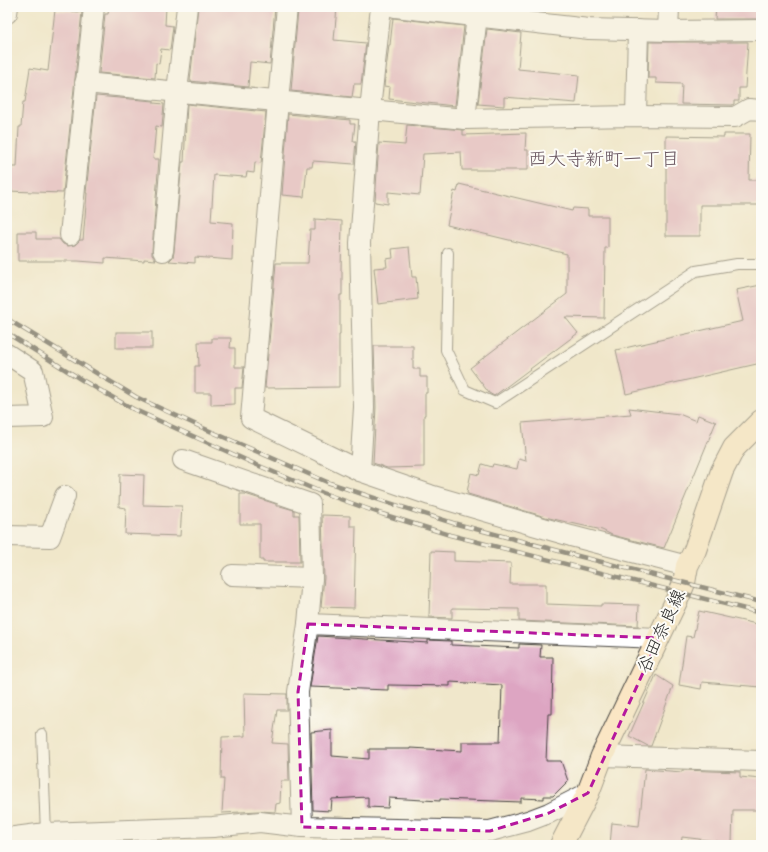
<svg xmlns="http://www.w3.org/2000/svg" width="768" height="852" font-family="'Indie Flower','Klee One',sans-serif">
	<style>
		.building { fill: #dda5c2 }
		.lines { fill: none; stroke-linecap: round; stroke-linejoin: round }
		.service-casing { stroke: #494743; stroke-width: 12 }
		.minor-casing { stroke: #494743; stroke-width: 22 }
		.secondary-casing { stroke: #494743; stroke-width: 24 }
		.service { stroke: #fff; stroke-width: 10 }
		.minor { stroke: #fff; stroke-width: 20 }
		.secondary { stroke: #fbe6c4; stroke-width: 22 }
		.rail-casing { stroke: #2b2b2b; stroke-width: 4.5 }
		.rail { stroke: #fdfcf7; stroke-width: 3; stroke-dasharray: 9; stroke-linecap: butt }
		.marked { fill: none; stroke: #b5179e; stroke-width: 3; stroke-dasharray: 8 5; stroke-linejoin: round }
		.labels { text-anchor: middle; stroke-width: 4; stroke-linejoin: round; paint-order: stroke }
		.street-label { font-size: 18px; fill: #2b2b2b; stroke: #fdfcf7 }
		.neighbourhood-label { font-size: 19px; fill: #695660; stroke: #fdfcf7 }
	</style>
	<rect width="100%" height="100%" fill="#fdfcf7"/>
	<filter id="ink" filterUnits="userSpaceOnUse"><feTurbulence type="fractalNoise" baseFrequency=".025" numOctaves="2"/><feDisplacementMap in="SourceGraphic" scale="8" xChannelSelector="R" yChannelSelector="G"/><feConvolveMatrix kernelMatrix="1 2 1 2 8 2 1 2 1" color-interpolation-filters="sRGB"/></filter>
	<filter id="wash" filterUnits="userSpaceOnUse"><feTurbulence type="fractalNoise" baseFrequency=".012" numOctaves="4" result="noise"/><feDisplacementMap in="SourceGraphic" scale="16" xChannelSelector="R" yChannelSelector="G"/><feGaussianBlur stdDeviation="0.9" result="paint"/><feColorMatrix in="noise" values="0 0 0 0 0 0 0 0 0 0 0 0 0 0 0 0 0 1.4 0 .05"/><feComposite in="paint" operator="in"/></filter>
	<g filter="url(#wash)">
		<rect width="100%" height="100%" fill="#f0e7cb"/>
		<g id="blocks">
			<g class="building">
				<path d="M109 7H166L165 25 173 26 170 50 161 49 159 64 156 63 155 78 99 73 105 14H108Z"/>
				<path d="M198 7H275L270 64 250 62 248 87 190 81Z"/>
				<path d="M301 7H337L334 40 366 43 361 84H354L352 97 291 91 298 10H301Z"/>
				<path d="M716 7H761V19H715Z"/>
				<path d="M55 10 82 12 63 193 7 191V167H17L19 127H21L23 102H25L30 68 48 71Z"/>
				<path d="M393 18 464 26 455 106 389 99 390 87 384 86 389 45H390Z"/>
				<path d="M487 29 521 33 518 69 579 75 576 103 504 97V106L478 104Z"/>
				<path d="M649 42H748L745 88H739V101H734V104L732 105 681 104 682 84 656 83V78H648Z"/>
				<path d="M96 96 154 101V103L164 104 162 127 156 126 153 159H159L152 250V255L156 260 144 259V261L105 258V263L78 261H18V232H36V239H59L63 244 68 246 75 245 80 240H83L87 193H86Z"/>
				<path d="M187 104 266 112 261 163 255 162 254 173 247 172 246 177 214 175 211 221 233 223 232 260 195 257V263L169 261 173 257 174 252 182 162H184Z"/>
				<path d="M288 114 350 120V124H355L353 141H356L354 164 313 161 312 167H307L304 197 282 195Z"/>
				<path d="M407 125 463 130V135L526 133 525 150H528V170H462L461 152 423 154 420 195 388 192V204L375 202 379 143 405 145Z"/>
				<path d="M724 134H750L749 180H761V205H700V236H666V136L724 137Z"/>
				<path d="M459 184 572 211 573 208 588 209V216H608V248H605L604 318 565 317 578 333 494 396 489 393 470 368 567 294V254L447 225 454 191 457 192Z"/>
				<path d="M315 219 342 221 341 271H342V295H340V335H339V387L265 388 276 263H308L310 230H315Z"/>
				<path d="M409 247 412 277H416L418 299 378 304 374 268 387 267 386 259 393 258 392 249Z"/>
				<path d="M761 285V363L626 394 616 350 743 321 736 290Z"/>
				<rect x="116" y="332" width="36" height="16"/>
				<path d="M212 338H231L230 348H235V367H244L242 388H235V404L211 405V393H195V366H199L198 342H212Z"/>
				<path d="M374 346H413V369H420V377H427V393H425V415H424V467L387 468 373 463 376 407Z"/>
				<path d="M629 408 679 414 696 421 698 415 716 422 664 548 612 535 602 530 549 518 468 494 467 492 471 473 479 475 482 464 492 467 493 464 517 469 519 459 526 461 522 423 631 414Z"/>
				<path d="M120 474 144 475 143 505 182 506 180 536 125 534 126 508 119 507Z"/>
				<path d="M240 494H245L276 504V506H280L294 510V515H299L300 562H263V560H260V524H240Z"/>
				<path d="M322 515 350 516V526H356L354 608 321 607 324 578Z"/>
				<path d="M431 551 454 552V561L511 563 510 584H546V604L601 606V604L639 605 638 626 519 621V609L452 608V618L429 617Z"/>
				<path d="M699 611 761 625V687L702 682 701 689 679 685 686 636 693 637Z"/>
				<path d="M318 636 428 643V640L451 641V645L519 648V644L541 645 540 657H553L552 714H548L546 761H561L568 781 553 796H544V799L521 798V802L440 799V801L389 798 388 808 368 807V797L332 799 331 811 313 810 311 732 332 730V756L369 759V749H410V748L462 751V742H500L502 685 450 682V686L388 685V690L310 687Z"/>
				<path d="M656 675 673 686 651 746H648L629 736Z"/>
				<path d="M244 693 287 694V710H277L272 743 288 744 289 781H281L280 803 276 804 275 812 259 811 222 813 224 779H221L222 737 245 736Z"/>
				<path d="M645 769 682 772V770L740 772V777L761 779V810H733L732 843 682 837 681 845H610L612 823 639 826Z"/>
			</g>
		</g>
	</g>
	<g filter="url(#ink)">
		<use href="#blocks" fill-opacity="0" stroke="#494743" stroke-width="1"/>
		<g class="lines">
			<g class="service-casing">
				<g id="service">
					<path d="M448 253 446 350 465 390 495 403 696 271 737 264H761"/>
					<path d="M42 734 46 833"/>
				</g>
			</g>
			<g class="minor-casing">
				<g id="minor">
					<path d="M287 7 278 101 251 418 360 471 430 495 571 536 687 566"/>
					<path d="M395 7 589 29 668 31 761 30"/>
					<path d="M7 13 8 7"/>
					<path d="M668 31 669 7"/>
					<path d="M85 83 465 119 636 116 735 117 749 109 761 110"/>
					<path d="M636 116 638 30"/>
					<path d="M465 119 478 7"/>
					<path d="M70 235 94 7"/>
					<path d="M163 251 177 91 187 7"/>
					<path d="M7 354 33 371 43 417 7 418"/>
					<path d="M183 460 310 504 312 578 308 624"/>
					<path d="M360 471 364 407 360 243 370 110 381 7"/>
					<path d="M7 536 50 537 65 496"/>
					<path d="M232 575 312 578"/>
					<path d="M602 756 761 761"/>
					<path d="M302 827 298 692 308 624 659 638"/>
					<path d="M7 838 46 833 213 827 260 822 302 827 490 831 528 821 549 813 588 793"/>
				</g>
			</g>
			<g class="secondary-casing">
				<path id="secondary" d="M561 845 588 793 602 756 680 593 684 583 687 566 695 550 722 471 734 448 761 421"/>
			</g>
			<use href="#service" class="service"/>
			<use href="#minor" class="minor"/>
			<use href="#secondary" class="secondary"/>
			<g class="rail-casing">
				<g id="rail">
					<path d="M7 319 136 397 203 428 327 482 386 502 453 523 578 556 761 602"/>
					<path d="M7 333 82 380 133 409 257 465 323 493 382 514 450 535 761 613"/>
				</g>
			</g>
			<use href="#rail" class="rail"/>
		</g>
	</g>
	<path d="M0 0H768V852H0ZM308 624 659 638 588 793 549 813 490 831 302 827 298 692Z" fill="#f0e7cb" fill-opacity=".55" fill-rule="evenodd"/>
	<path class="marked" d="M308 624 659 638 588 793 549 813 490 831 302 827 298 692Z"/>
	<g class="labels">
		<g class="street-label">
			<text transform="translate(661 631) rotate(-65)" y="6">谷田奈良線</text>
		</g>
		<g class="neighbourhood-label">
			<text x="604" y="165">西大寺新町一丁目</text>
		</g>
	</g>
	<rect width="768" height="852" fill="none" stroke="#fdfcf7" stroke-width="24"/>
</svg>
